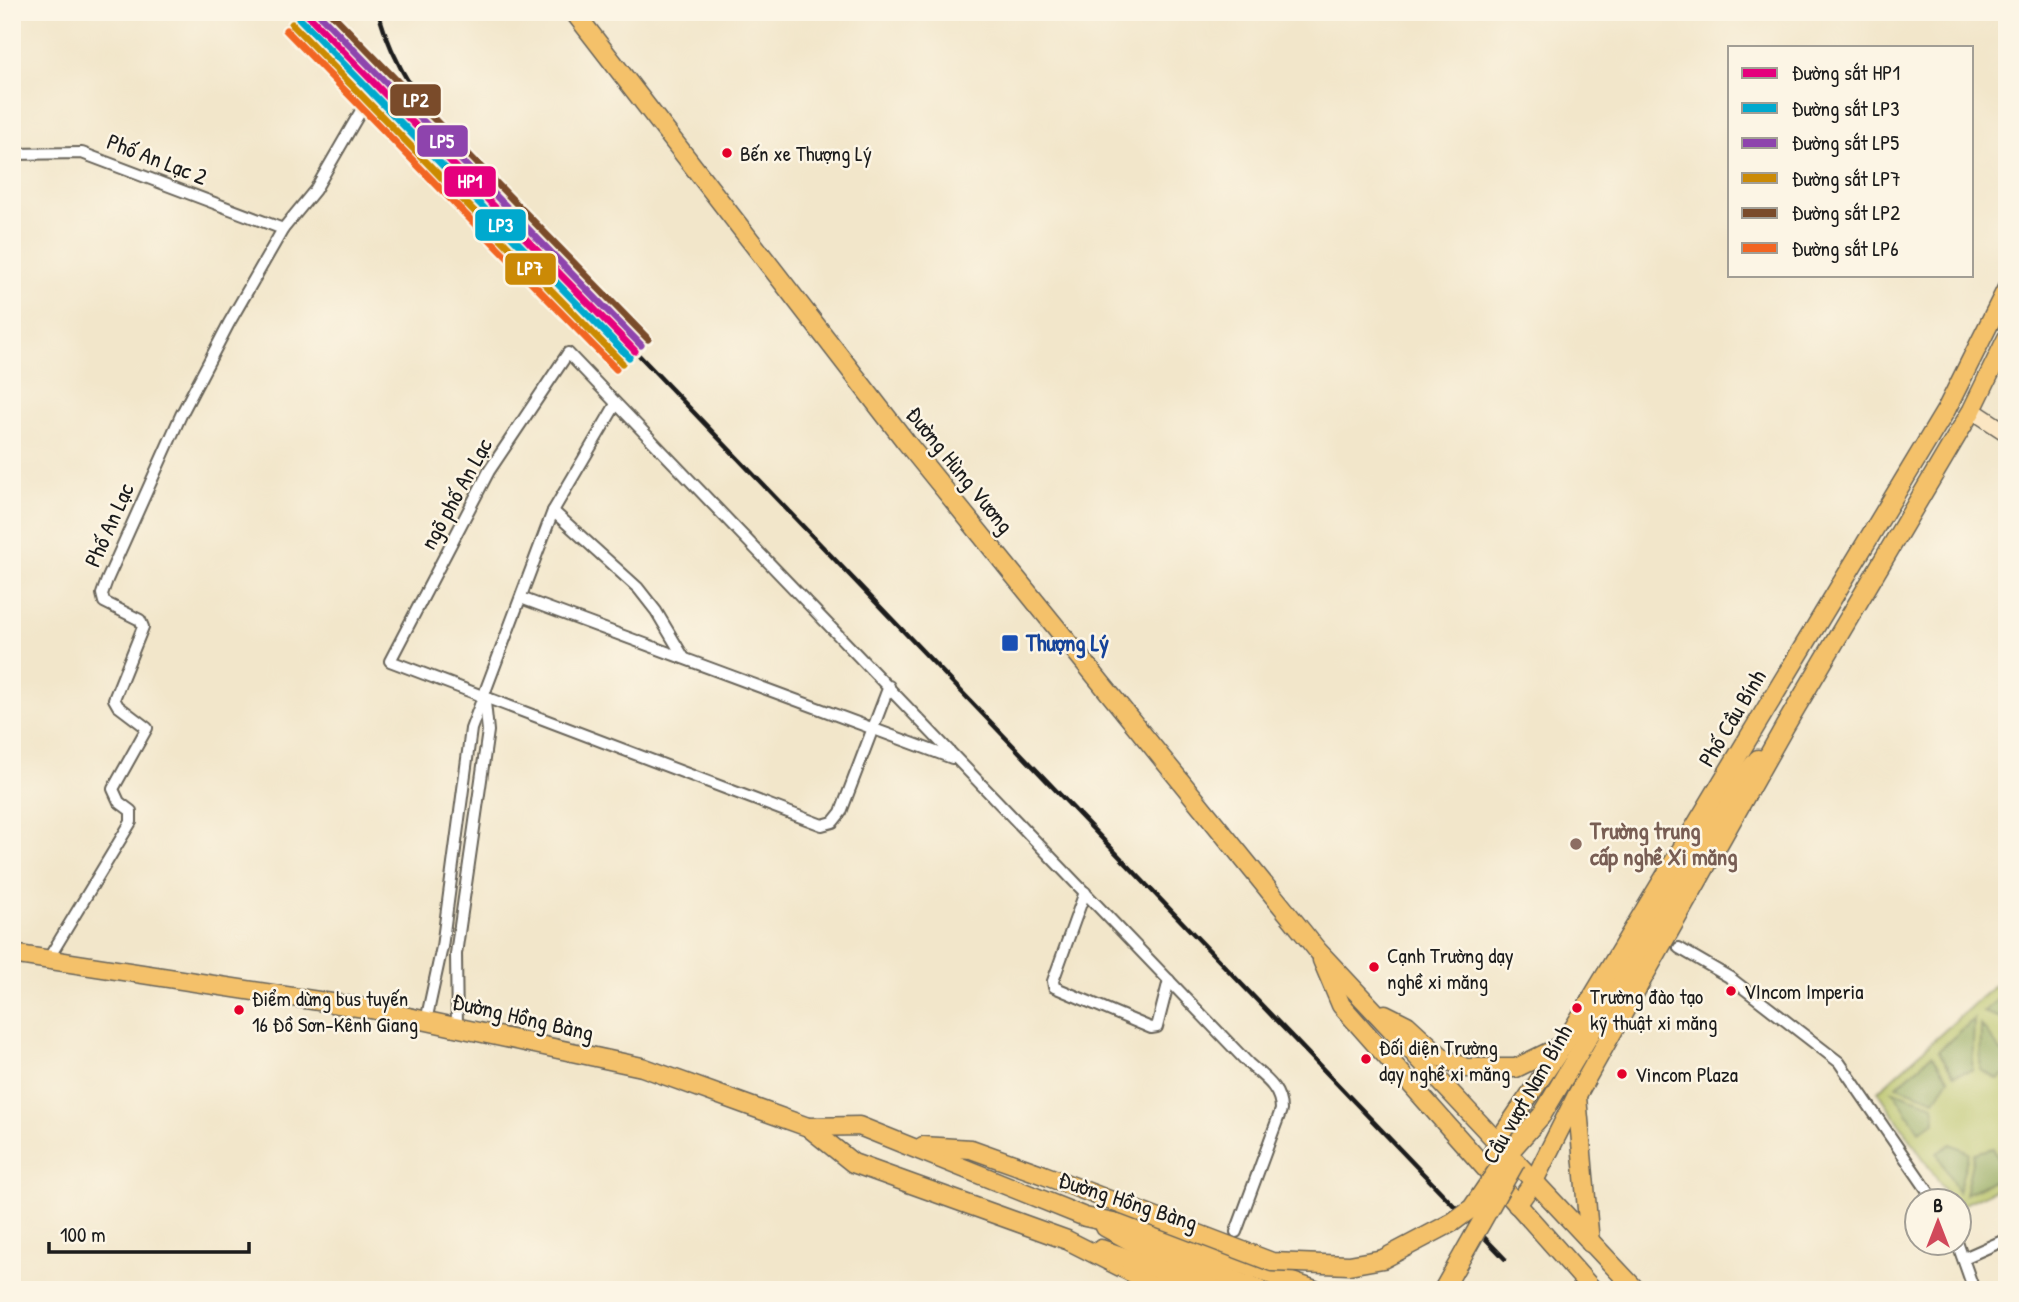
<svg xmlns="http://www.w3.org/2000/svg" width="2019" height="1302" font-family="'Patrick Hand',sans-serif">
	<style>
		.green { fill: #b4c062; stroke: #686e3f; stroke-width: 2 }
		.forest { fill: #8fa658; stroke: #56613a; stroke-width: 2 }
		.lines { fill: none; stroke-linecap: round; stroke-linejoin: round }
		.street-casing { stroke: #676359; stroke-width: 14 }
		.secondary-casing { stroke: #676359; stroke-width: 19 }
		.primary-casing { stroke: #676359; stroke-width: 21 }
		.street { stroke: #fff; stroke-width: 10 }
		.secondary { stroke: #fbe6c3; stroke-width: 16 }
		.primary { stroke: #f4c16a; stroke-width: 18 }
		.rail { stroke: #1c1c1c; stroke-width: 4.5 }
		.primary-bridge-casing { stroke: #676359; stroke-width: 21; stroke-linecap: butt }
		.primary-bridge { stroke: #f4c16a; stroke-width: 18 }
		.rail-1-casing { stroke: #fcf5e5; stroke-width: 12 }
		.rail-2-casing { stroke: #fcf5e5; stroke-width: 12 }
		.rail-3-casing { stroke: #fcf5e5; stroke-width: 12 }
		.rail-4-casing { stroke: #fcf5e5; stroke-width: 12 }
		.rail-5-casing { stroke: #fcf5e5; stroke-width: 12 }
		.rail-6-casing { stroke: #fcf5e5; stroke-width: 12 }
		.rail-1 { stroke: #e5007d; stroke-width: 7 }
		.rail-2 { stroke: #00a9ce; stroke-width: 7 }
		.rail-3 { stroke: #8e44ad; stroke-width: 7 }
		.rail-4 { stroke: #cb8a06; stroke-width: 7 }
		.rail-5 { stroke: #7a4b2a; stroke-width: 7 }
		.rail-6 { stroke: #f26522; stroke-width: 7 }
		.bus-dot { fill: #e4002b; stroke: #fcf5e5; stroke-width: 2.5 }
		.transit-dot { fill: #1a4fb4; stroke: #fcf5e5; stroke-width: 2.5 }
		.education-dot { fill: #8d6e63; stroke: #fcf5e5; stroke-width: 2.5 }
		.labels { text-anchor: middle; stroke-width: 5; stroke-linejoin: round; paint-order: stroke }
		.bus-label { font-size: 21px; fill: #1c1c1c; stroke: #fcf5e5; text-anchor: start }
		.street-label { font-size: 23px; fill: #1c1c1c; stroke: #fcf5e5 }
		.transit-label { font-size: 23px; font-weight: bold; fill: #164399; stroke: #fcf5e5; text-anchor: start }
		.education-label { font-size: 23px; font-weight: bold; fill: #785e54; stroke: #fcf5e5; text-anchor: start }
		.line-badge { stroke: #fcf5e5; stroke-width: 2.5 }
		.badge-label { font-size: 19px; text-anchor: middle; font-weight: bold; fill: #fff }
	</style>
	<rect width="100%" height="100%" fill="#fcf5e5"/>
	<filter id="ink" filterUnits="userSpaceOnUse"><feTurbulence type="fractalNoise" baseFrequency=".0143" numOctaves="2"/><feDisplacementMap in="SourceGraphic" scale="14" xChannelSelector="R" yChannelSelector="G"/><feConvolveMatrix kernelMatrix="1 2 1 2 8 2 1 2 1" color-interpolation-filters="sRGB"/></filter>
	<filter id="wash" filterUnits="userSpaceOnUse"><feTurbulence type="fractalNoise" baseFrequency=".00686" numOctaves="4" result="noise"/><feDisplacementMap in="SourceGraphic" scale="28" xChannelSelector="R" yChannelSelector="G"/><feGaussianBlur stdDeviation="1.57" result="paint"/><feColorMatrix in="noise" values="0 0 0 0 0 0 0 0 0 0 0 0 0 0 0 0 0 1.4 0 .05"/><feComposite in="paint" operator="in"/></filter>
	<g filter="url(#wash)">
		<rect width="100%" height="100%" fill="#f2e6ca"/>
		<path class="green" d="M2007 974V1184L1960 1206V1200H1951L1878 1091Z"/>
		<g class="forest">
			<path d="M2007 991V1020L1983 1012Z"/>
			<path d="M1974 1019 1972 1070 1954 1075 1938 1051Z"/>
			<path d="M1981 1025 2007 1059V1073L1998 1079 1980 1070Z"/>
			<path d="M1932 1055 1949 1079 1935 1100 1897 1086Z"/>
			<path d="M1893 1091 1934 1105 1935 1122 1919 1131Z"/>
			<path d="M1951 1144 1969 1152 1958 1192 1937 1153Z"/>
			<path d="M1993 1148 2007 1174 1965 1194 1974 1153Z"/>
		</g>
	</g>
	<g filter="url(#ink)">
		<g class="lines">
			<g class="street-casing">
				<g id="street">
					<path d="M12 154 82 153 283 229"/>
					<path d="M553 511 638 588 656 611 684 658"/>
					<path d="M521 598 952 758"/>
					<path d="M889 686 841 812 833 822 822 825 390 661 489 471 568 353 1249 1064C1265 1078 1281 1088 1281 1110L1236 1232"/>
					<path d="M1085 892 1053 981 1054 987 1151 1028 1157 1027 1169 980"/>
					<path d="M1679 948 1729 977 1839 1062 1934 1200"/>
					<path d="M47 961 131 822V811L119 802 113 789 147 728 118 706 114 699 143 627 140 620 104 602 102 594 107 580 181 415 229 323 283 229 315 190 377 83"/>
					<path d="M426 1021 442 947 471 729 553 511 616 404"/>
					<path d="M457 1027 456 954 488 731 485 702"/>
					<path d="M1957 1242 1974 1290"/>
					<path d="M1964 1258 2007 1239"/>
				</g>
			</g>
			<g class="secondary-casing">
				<path id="secondary" d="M1972 410 2007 433"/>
			</g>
			<g class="primary-casing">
				<g id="primary">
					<path d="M574 12 906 442 1318 951 1636 1290"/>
					<path d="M12 954 371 1009 642 1067 808 1127 853 1163 1067 1240 1166 1290"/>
					<path d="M1322 960 1341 1005 1593 1290"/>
					<path d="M1385 1014 1407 1025 1443 1058 1466 1068H1516L1561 1046"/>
					<path d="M1577 1097 1590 1243"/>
					<path d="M1542 1115 1741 780 1758 759"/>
					<path d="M808 1127 859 1126 1085 1217 1137 1228 1315 1290"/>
					<path d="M923 1146 971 1149 1041 1174"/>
					<path d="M1486 1166 1499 1140 1564 1044 1946 410 2007 288"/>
					<path d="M1517 1205 1534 1181 1577 1095 1785 726 1972 410 2007 338"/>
					<path d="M1105 1227 1131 1241 1260 1290"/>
					<path d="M1101 1249 1218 1290"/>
				</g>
			</g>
			<use href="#street" class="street"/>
			<use href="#secondary" class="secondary"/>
			<use href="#primary" class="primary"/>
			<g class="rail">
				<path d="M378 12C394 68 425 110 459 156"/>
				<path d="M635 351 1505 1259"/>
			</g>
			<g class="primary-bridge-casing">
				<g id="primary-bridge">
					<path d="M1041 1174 1272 1262 1349 1265 1383 1259 1453 1222 1472 1208 1512 1149 1542 1115"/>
					<path d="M1443 1290 1516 1161"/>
				</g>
			</g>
			<use href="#primary-bridge" class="primary-bridge"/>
			<g class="rail-1-casing">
				<path id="rail-1" d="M305 12 635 351"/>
			</g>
			<g class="rail-2-casing">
				<path id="rail-2" d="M299 18 629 357"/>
			</g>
			<g class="rail-3-casing">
				<path id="rail-3" d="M317 12 641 345"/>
			</g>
			<g class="rail-4-casing">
				<path id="rail-4" d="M292 24 622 363"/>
			</g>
			<g class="rail-5-casing">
				<path id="rail-5" d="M330 12 648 339"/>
			</g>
			<g class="rail-6-casing">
				<path id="rail-6" d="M286 30 616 369"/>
			</g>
			<use href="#rail-1" class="rail-1"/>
			<use href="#rail-2" class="rail-2"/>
			<use href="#rail-3" class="rail-3"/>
			<use href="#rail-4" class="rail-4"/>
			<use href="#rail-5" class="rail-5"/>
			<use href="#rail-6" class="rail-6"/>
		</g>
	</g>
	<g class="bus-dot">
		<circle cx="727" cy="153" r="6"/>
		<circle cx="1374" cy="967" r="6"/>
		<circle cx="1731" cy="991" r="6"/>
		<circle cx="1577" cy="1008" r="6"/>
		<circle cx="239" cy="1010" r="6"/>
		<circle cx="1366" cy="1059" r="6"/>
		<circle cx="1622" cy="1074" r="6"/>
	</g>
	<rect class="transit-dot" x="1001" y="634" width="18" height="18" rx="3.5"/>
	<circle class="education-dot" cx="1576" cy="844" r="7"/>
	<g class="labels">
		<g class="bus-label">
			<text x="740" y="161">Bến xe Thượng Lý</text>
			<text x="1387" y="963">Cạnh Trường dạy<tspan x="1387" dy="26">nghề xi măng</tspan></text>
			<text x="1744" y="999">VIncom Imperia</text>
			<text x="1590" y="1004">Trường đào tạo<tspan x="1590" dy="26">kỹ thuật xi măng</tspan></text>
			<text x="252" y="1006">Điểm dừng bus tuyến<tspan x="252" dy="26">16 Đồ Sơn-Kênh Giang</tspan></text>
			<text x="1379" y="1055">Đối diện Trường<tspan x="1379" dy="26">dạy nghề xi măng</tspan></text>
			<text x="1635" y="1082">Vincom Plaza</text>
		</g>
		<g class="street-label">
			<text transform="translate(157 159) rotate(21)" y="8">Phố An Lạc 2</text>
			<text transform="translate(960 470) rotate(51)" y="8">Đường Hùng Vương</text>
			<text transform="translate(456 494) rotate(-61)" y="8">ngõ phố An Lạc</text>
			<text transform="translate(109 525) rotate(-66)" y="8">Phố An Lạc</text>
			<text transform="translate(1732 718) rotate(-59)" y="8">Phố Cầu Bính</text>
			<text transform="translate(523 1017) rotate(13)" y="8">Đường Hồng Bàng</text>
			<text transform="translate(1527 1094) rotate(-60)" y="8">Cầu vượt Nam Bính</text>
			<text transform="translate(1128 1201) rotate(18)" y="8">Đường Hồng Bàng</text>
		</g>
		<g class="transit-label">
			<text x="1026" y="651">Thượng Lý</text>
		</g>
		<g class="education-label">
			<text x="1590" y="839">Trường trung<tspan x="1590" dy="26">cấp nghề Xi măng</tspan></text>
		</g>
	</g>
	<g class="line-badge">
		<rect x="389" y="83" width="53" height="34" rx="7" fill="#7a4b2a"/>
		<rect x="416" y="124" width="53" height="34" rx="7" fill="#8e44ad"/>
		<rect x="443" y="165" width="54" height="33" rx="7" fill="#e5007d"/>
		<rect x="474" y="208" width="53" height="34" rx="7" fill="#00a9ce"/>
		<rect x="504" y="252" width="53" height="34" rx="7" fill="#cb8a06"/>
	</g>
	<g class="badge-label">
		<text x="416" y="107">LP2</text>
		<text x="442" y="148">LP5</text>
		<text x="470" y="188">HP1</text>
		<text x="501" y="232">LP3</text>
		<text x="530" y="275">LP7</text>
	</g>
	<rect width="2019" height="1302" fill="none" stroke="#fcf5e5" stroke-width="42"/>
	<rect x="1728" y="46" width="245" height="231" fill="#fcf5e5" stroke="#a29e95" stroke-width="2"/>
	<rect x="1742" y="68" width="35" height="10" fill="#e5007d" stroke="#a29e95" stroke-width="2"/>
	<text x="1792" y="80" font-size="21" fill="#1c1c1c">Đường sắt HP1</text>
	<rect x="1742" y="103" width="35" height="10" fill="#00a9ce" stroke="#a29e95" stroke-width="2"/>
	<text x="1792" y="116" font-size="21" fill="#1c1c1c">Đường sắt LP3</text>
	<rect x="1742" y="138" width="35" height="10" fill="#8e44ad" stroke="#a29e95" stroke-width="2"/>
	<text x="1792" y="150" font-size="21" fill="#1c1c1c">Đường sắt LP5</text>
	<rect x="1742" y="173" width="35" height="10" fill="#cb8a06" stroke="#a29e95" stroke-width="2"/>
	<text x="1792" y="186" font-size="21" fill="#1c1c1c">Đường sắt LP7</text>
	<rect x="1742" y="208" width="35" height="10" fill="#7a4b2a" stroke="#a29e95" stroke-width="2"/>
	<text x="1792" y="220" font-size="21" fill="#1c1c1c">Đường sắt LP2</text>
	<rect x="1742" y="243" width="35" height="10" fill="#f26522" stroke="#a29e95" stroke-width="2"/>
	<text x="1792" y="256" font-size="21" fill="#1c1c1c">Đường sắt LP6</text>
	<g transform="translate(1938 1222)"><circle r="33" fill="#fcf5e5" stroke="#a29e95" stroke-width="2"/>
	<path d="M0-5L12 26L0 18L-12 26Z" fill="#d1495b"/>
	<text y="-10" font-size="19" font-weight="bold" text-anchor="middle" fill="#1c1c1c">B</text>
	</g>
	<path d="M49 1242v10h200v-10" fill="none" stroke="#1c1c1c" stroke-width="3.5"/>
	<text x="60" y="1242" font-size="21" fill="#1c1c1c" stroke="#fcf5e5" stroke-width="5" paint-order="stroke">100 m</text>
</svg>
